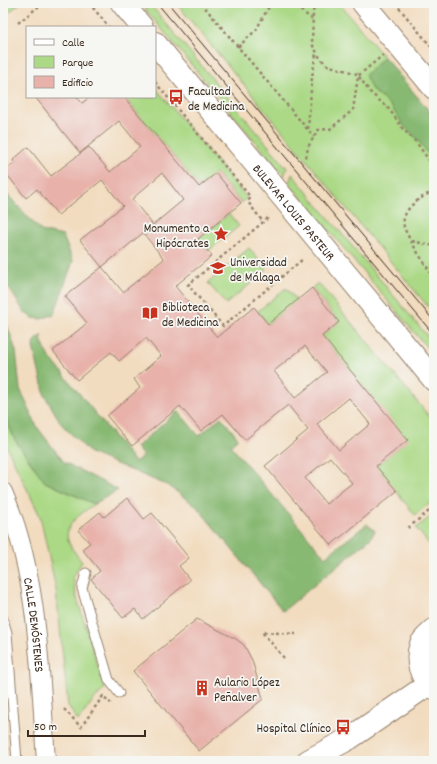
<svg xmlns="http://www.w3.org/2000/svg" width="437" height="764" font-family="Dekko,sans-serif">
	<style>
		.green { fill: #abd986; stroke: #738252 }
		.forest { fill: #88b973; stroke: #627248 }
		.building { fill: #e8b2ab; fill-rule: evenodd }
		.lines { fill: none; stroke-linecap: round; stroke-linejoin: round }
		.lane-casing { stroke: #96836e; stroke-width: 11 }
		.street-casing { stroke: #96836e; stroke-width: 20 }
		.secondary-casing { stroke: #96836e; stroke-width: 24 }
		.path { stroke: #96836e; stroke-width: 2.5; stroke-dasharray: 3 3; stroke-linecap: butt }
		.lane { stroke: #fff; stroke-width: 9 }
		.street { stroke: #fff; stroke-width: 18 }
		.secondary { stroke: #fff; stroke-width: 22 }
		.tram { stroke: #3b2a1e; stroke-width: 1 }
		.labels { text-anchor: middle; stroke-width: 3.5; stroke-linejoin: round; paint-order: stroke }
		.poi-label { font-size: 13px; fill: #3b2a1e; stroke: #f6f6f2; text-anchor: start }
		.street-label { font-size: 13px; fill: #3b2a1e; stroke: #f6f6f2 }
	</style>
	<rect width="100%" height="100%" fill="#f6f6f2"/>
	<filter id="ink" filterUnits="userSpaceOnUse"><feTurbulence type="fractalNoise" baseFrequency=".025" numOctaves="2"/><feDisplacementMap in="SourceGraphic" scale="8" xChannelSelector="R" yChannelSelector="G"/><feConvolveMatrix kernelMatrix="1 2 1 2 8 2 1 2 1" color-interpolation-filters="sRGB"/></filter>
	<filter id="wash" filterUnits="userSpaceOnUse"><feTurbulence type="fractalNoise" baseFrequency=".012" numOctaves="4" result="noise"/><feDisplacementMap in="SourceGraphic" scale="16" xChannelSelector="R" yChannelSelector="G"/><feGaussianBlur stdDeviation="0.9" result="paint"/><feColorMatrix in="noise" values="0 0 0 0 0 0 0 0 0 0 0 0 0 0 0 0 0 1.4 0 .05"/><feComposite in="paint" operator="in"/></filter>
	<g filter="url(#wash)">
		<rect width="100%" height="100%" fill="#f2dcbf"/>
		<g class="green">
			<path d="M3 3H20L3 18Z"/>
			<path d="M145 3H149L287 168 284 176 145 9Z"/>
			<path d="M176 3H339L434 117V314Z"/>
			<path d="M155 87 247 198 241 203 216 173 199 187 124 97H155Z"/>
			<path d="M292 174 434 344V353L429 350 289 183Z"/>
			<path d="M229 214 239 226 208 251 198 239Z"/>
			<path d="M249 248 267 270 226 304 208 283Z"/>
			<path d="M318 283 434 422V500L415 515 376 466 407 440 322 336 339 322 312 288Z"/>
			<path d="M286 288 297 301 268 324 258 311Z"/>
			<path d="M3 412 15 440 45 482 94 504C84 512 63 524 68 540 70 547 77 555 82 562L73 576 76 595 105 689 95 698 78 721 68 706 56 589 40 516 3 439Z"/>
			<path d="M434 514V550L416 528Z"/>
		</g>
		<g class="forest">
			<path d="M384 57 434 117V163L418 140 404 126 390 105 372 90 365 75Z"/>
			<path d="M3 190 41 231 63 236 73 261 54 314 41 319 33 318 25 313 3 279Z"/>
			<path d="M3 313 16 351 20 389 37 427 64 462 118 490 94 504 45 482 15 440 3 412Z"/>
			<path d="M43 335 41 339 47 354 135 462 143 456 136 447 178 411 199 436 221 417 238 438 230 445 325 557 367 524 375 531 370 539 283 611 197 507 169 486 90 453 62 425 45 396 33 347 34 341Z"/>
		</g>
		<g id="blocks">
			<g class="building">
				<path d="M35 97H77L82 103 90 97H124L199 187 216 173 241 203 198 239 212 256 175 286 217 337 254 307 268 324 312 288 339 322 322 336 408 440 376 466 397 491 331 545 265 466 308 430 288 405 245 440 223 414 201 431 180 406 132 446 107 416 140 388 134 379 161 356 146 338 119 361 111 352 77 380 53 351 87 323 65 296 102 267 80 240 123 206 102 180 58 215 37 189 26 198 4 171 15 163 13 160 28 147 51 176 89 147 110 172 140 147 119 121 80 153ZM162 173 183 200 153 225 132 199ZM143 233 164 259 123 292 102 267ZM305 346 327 372 295 398 274 371ZM349 398 370 424 339 450 317 424ZM330 457 352 483 326 504 305 478Z"/>
				<path d="M127 498 144 519 152 513 189 558 179 566 190 580 143 619 135 609 123 618 91 579 100 571 82 549 90 543 78 530 100 512 104 517Z"/>
				<path d="M197 619 236 639 244 645 252 660 263 699 199 751 133 671Z"/>
			</g>
		</g>
	</g>
	<g filter="url(#ink)">
		<use href="#blocks" fill-opacity="0" stroke="#96836e" stroke-width="1"/>
		<g class="lines">
			<g class="lane-casing">
				<g id="lane">
					<path d="M86 573 82 588 109 680 119 693"/>
					<path d="M3 619 7 633 17 761"/>
				</g>
			</g>
			<g class="street-casing">
				<g id="street">
					<path id="s1" d="M3 492C39 574 40 673 46 761"/>
				</g>
			</g>
			<g class="secondary-casing">
				<g id="secondary">
					<path d="M122 3 142 27"/>
					<path d="M363 3 434 88"/>
					<path id="s2" d="M155 43 434 380"/>
					<path d="M434 630C430 634 423 639 421 644 415 660 420 678 434 688"/>
					<path d="M308 761 350 738 429 684"/>
				</g>
			</g>
			<g class="path">
				<path d="M89 3 109 27"/>
				<path d="M201 3 314 137"/>
				<path d="M291 3 312 19"/>
				<path d="M315 3 313 12 312 44 320 58 327 65 357 74 370 92 389 109 403 129 416 142 434 167"/>
				<path d="M395 3 434 50"/>
				<path d="M38 7 45 3"/>
				<path d="M18 23 38 7 34 3"/>
				<path d="M238 47 256 30 271 3"/>
				<path d="M155 82 248 194 250 198 248 202 263 222"/>
				<path d="M308 129 312 77 316 53"/>
				<path d="M306 158 308 147 318 130 330 129 353 110 358 76 383 55"/>
				<path d="M434 191C421 197 400 209 404 227 407 237 427 267 434 278"/>
				<path d="M268 218 188 285 223 326 303 259"/>
				<path d="M412 241 434 246"/>
				<path d="M408 528 434 507"/>
				<path d="M284 658 262 632 296 634"/>
				<path d="M64 709 81 727 103 696 109 703 111 702"/>
			</g>
			<use href="#lane" class="lane"/>
			<use href="#street" class="street"/>
			<use href="#secondary" class="secondary"/>
			<g class="tram">
				<path d="M157 3 434 335"/>
				<path d="M168 3 434 321"/>
			</g>
		</g>
	</g>
	<defs>
		<g id="bus-bare" transform="scale(1.2)"><path d="M-5-6H5V4H4V6H2V4H-2V6H-4V4H-5ZM-3.5-4V0h7V-4ZM-3.5 1.2v1.5H-2V1.2ZM2 1.2v1.5H3.5V1.2Z" fill="#c8321e" stroke="#f6f6f2" stroke-width="2.5" paint-order="stroke"/></g>
		<g id="sight-bare" transform="scale(1.2)"><path d="M0-6L1.8-2.2L6-1.7L2.9 1.2L3.7 5.4L0 3.3L-3.7 5.4L-2.9 1.2L-6-1.7L-1.8-2.2Z" fill="#c8321e" stroke="#f6f6f2" stroke-width="2.5" paint-order="stroke"/></g>
		<g id="university-bare" transform="scale(1.2)"><path d="M0-5L7-2L0 1L-7-2ZM-4 1L0 2.5L4 1V4Q0 6-4 4Z" fill="#c8321e" stroke="#f6f6f2" stroke-width="2.5" paint-order="stroke"/></g>
		<g id="library-bare" transform="scale(1.2)"><path d="M-6-4Q-3-5.5-.7-3.5V5Q-3 3-6 4ZM6-4Q3-5.5 .7-3.5V5Q3 3 6 4Z" fill="#c8321e" stroke="#f6f6f2" stroke-width="2.5" paint-order="stroke"/></g>
		<g id="building-bare" transform="scale(1.2)"><path d="M-4-6H4V6H1V3H-1V6H-4ZM-2.5-4.3h1.7v1.8h-1.7ZM.8-4.3h1.7v1.8H.8ZM-2.5-1h1.7V.8h-1.7ZM.8-1h1.7V.8H.8Z" fill="#c8321e" stroke="#f6f6f2" stroke-width="2.5" paint-order="stroke"/></g>
	</defs>
	<g fill-rule="evenodd">
		<use href="#bus-bare" x="176" y="97"/>
		<use href="#sight-bare" x="221" y="234"/>
		<use href="#university-bare" x="218" y="268"/>
		<use href="#library-bare" x="150" y="313"/>
		<use href="#building-bare" x="202" y="688"/>
		<use href="#bus-bare" x="343" y="727"/>
	</g>
	<g class="labels">
		<g class="poi-label">
			<text x="188" y="95">Facultad<tspan x="188" dy="15">de Medicina</tspan></text>
			<text x="209" y="232" text-anchor="end">Monumento a<tspan x="209" dy="15">Hipócrates</tspan></text>
			<text x="230" y="266">Universidad<tspan x="230" dy="15">de Málaga</tspan></text>
			<text x="162" y="311">Biblioteca<tspan x="162" dy="15">de Medicina</tspan></text>
			<text x="214" y="686">Aulario López<tspan x="214" dy="15">Peñalver</tspan></text>
			<text x="331" y="732" text-anchor="end">Hospital Clínico</text>
		</g>
		<g class="street-label">
			<text dy="5" stroke="none"><textPath href="#s2" startOffset="219">BULEVAR LOUIS PASTEUR</textPath></text>
			<text dy="5" stroke="none"><textPath href="#s1" startOffset="137">CALLE DEMÓSTENES</textPath></text>
		</g>
	</g>
	<rect width="437" height="764" fill="none" stroke="#f6f6f2" stroke-width="16"/>
	<rect x="26" y="26" width="130" height="72" fill="#f6f6f2" stroke="#aba49d"/>
	<rect x="34" y="39" width="20" height="6" fill="#ffffff" stroke="#aba49d"/>
	<text x="62" y="46" font-size="12" fill="#3b2a1e">Calle</text>
	<rect x="34" y="56" width="20" height="12" fill="#abd986" stroke="#aba49d"/>
	<text x="62" y="66" font-size="12" fill="#3b2a1e">Parque</text>
	<rect x="34" y="76" width="20" height="12" fill="#e8b2ab" stroke="#aba49d"/>
	<text x="62" y="86" font-size="12" fill="#3b2a1e">Edificio</text>
	<path d="M28 730v6h117v-6" fill="none" stroke="#3b2a1e" stroke-width="2"/>
	<text x="34" y="730" font-size="12" fill="#3b2a1e" stroke="#f6f6f2" stroke-width="3" paint-order="stroke">50 m</text>
</svg>
